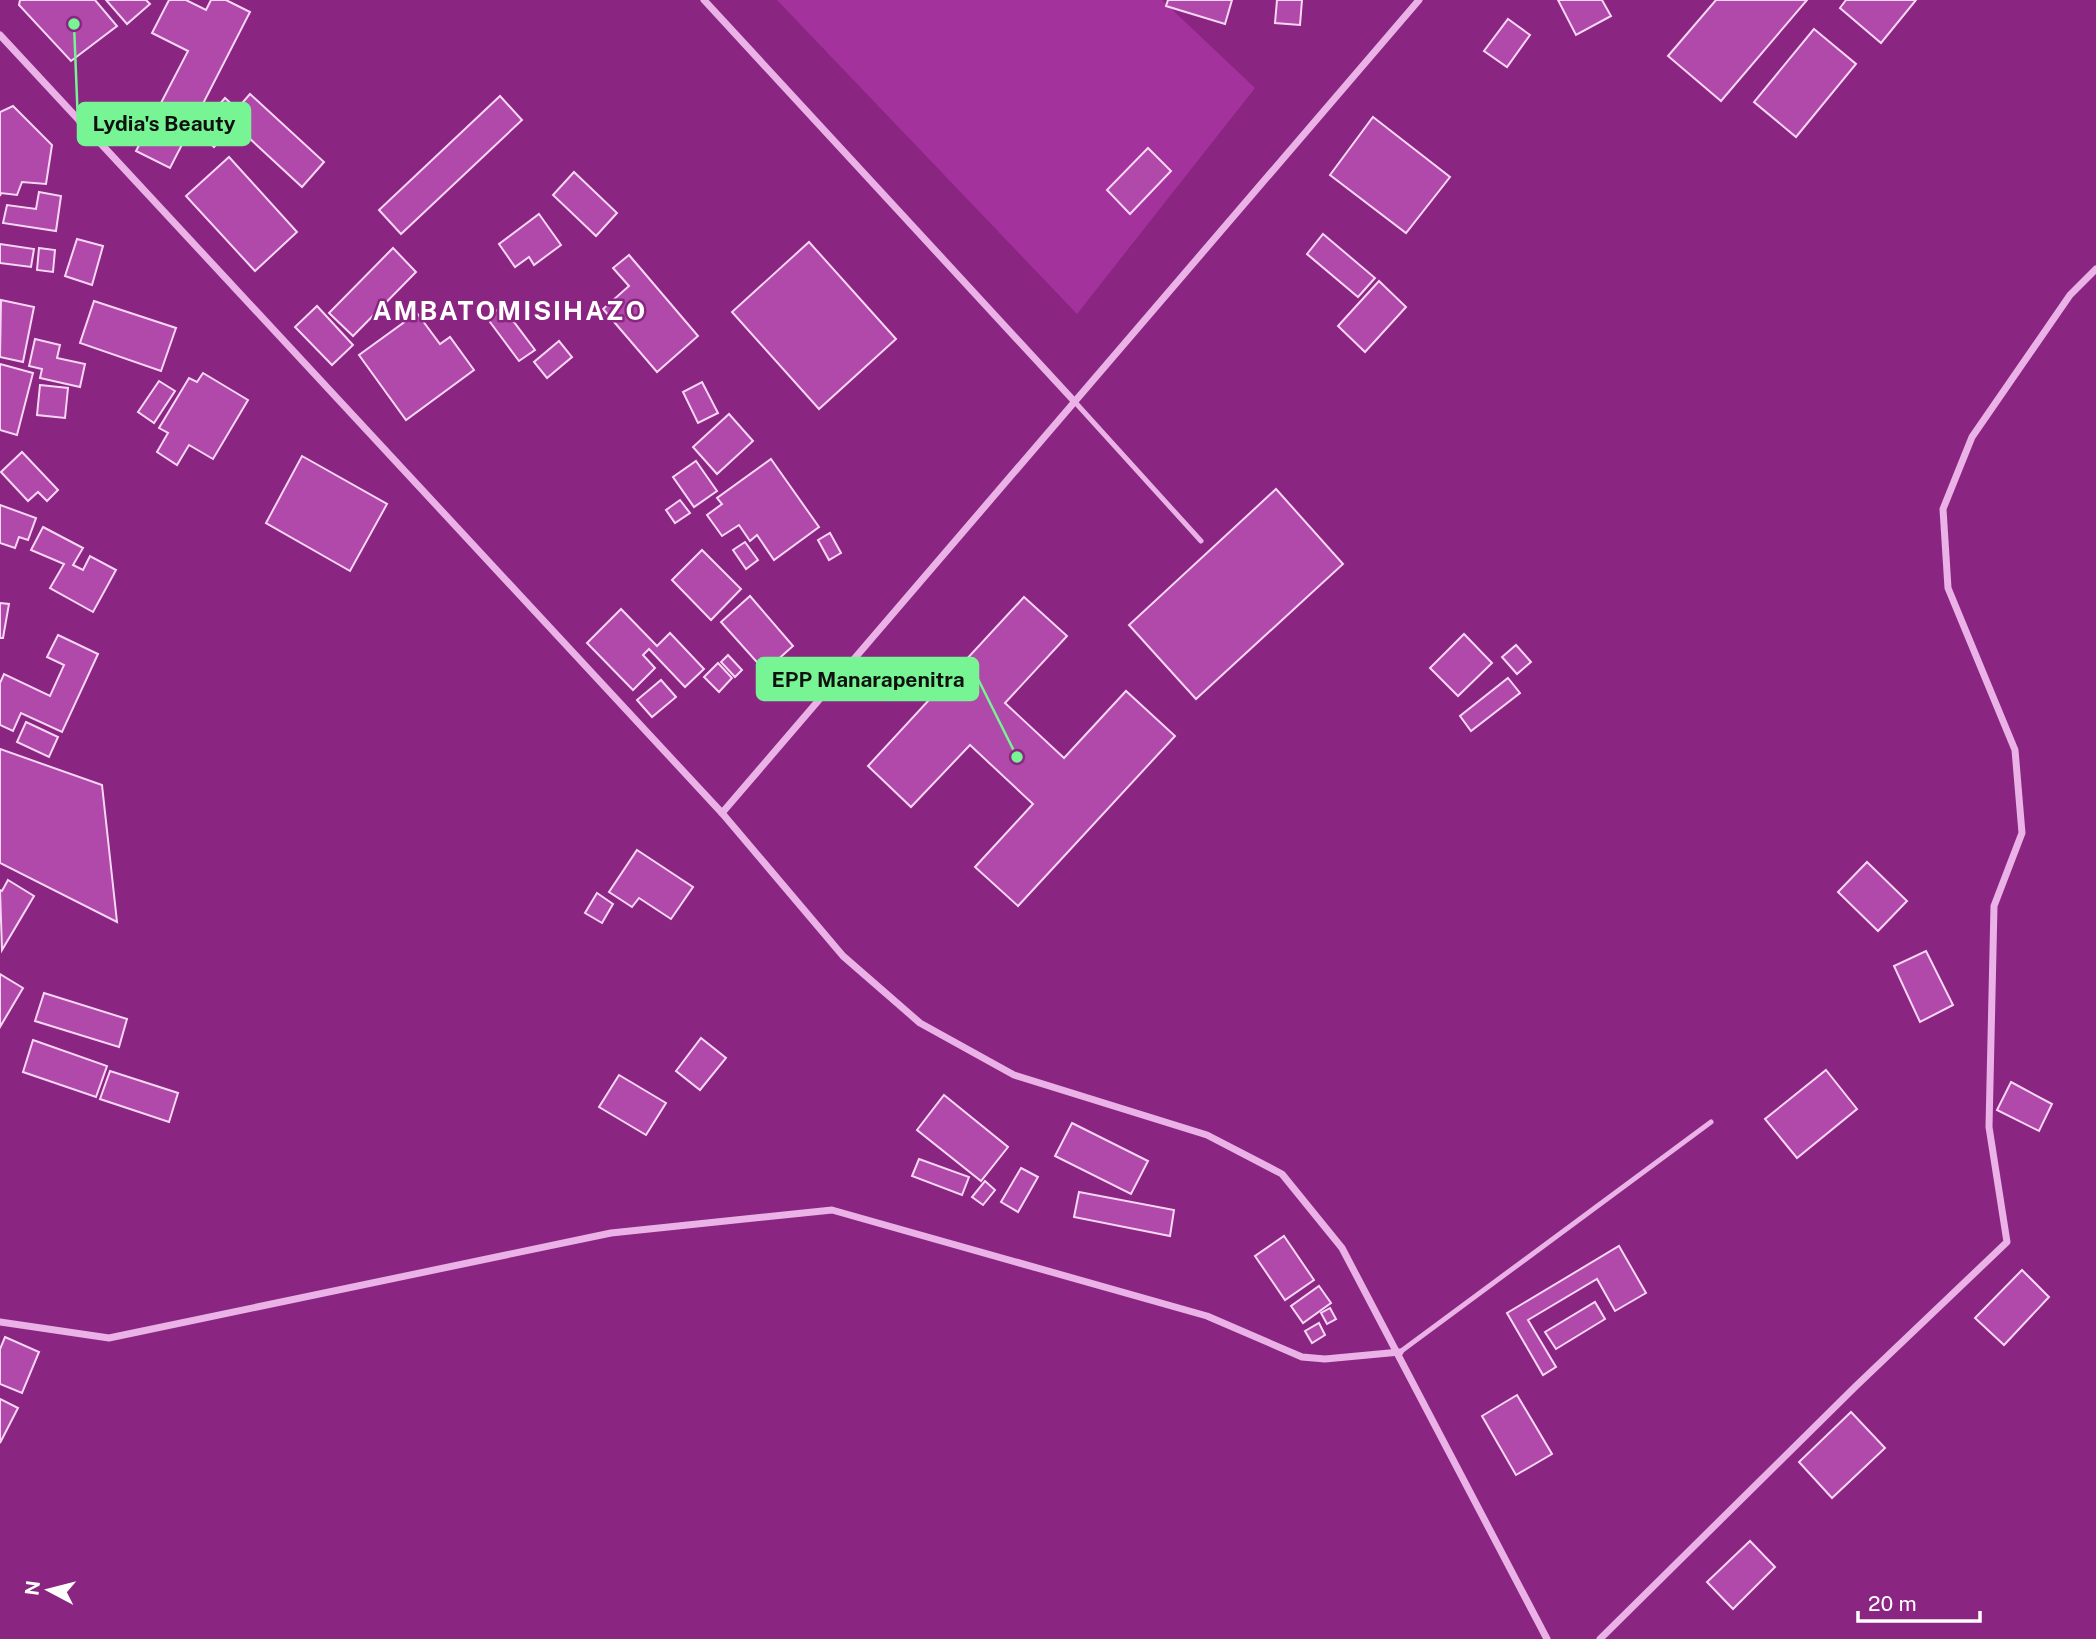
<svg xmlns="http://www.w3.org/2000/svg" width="2096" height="1639" font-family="'Public Sans',sans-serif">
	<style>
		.green { fill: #a4329c }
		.building { fill: #b049a9; stroke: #f8d7f5; stroke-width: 2 }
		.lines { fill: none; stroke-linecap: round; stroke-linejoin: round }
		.service { stroke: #eab2e6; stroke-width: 5 }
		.minor { stroke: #eab2e6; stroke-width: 7 }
		.labels { text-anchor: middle; stroke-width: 5; stroke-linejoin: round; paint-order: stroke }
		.district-label { font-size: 26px; font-weight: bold; letter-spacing: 2px; fill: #fff; stroke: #8a2582 }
		.leader { fill: none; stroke: #77f493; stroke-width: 2.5 }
		.callout-dot { fill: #77f493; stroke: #8a2582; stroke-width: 2.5 }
		.callout { fill: #77f493; stroke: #77f493; stroke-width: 2.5 }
		.callout-label { font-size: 21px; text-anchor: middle; font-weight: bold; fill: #111 }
	</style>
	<rect width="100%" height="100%" fill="#8a2582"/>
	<path class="green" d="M777 0H1162L1255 88 1077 314Z"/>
	<g class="building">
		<path d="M20 0H95L117 26 71 61 19 5Z"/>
		<path d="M106 0H146L150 4 127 24Z"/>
		<path d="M169 0H186L206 10 211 0H226L250 12 170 168 136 151 188 51 152 33Z"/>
		<path d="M1168 0H1232L1225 24 1166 6Z"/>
		<path d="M1277 0H1302L1300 25 1275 23Z"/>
		<path d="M1558 0H1602L1611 16 1576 35Z"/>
		<path d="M1716 0H1807L1721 101 1668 56Z"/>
		<path d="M1846 0H1916L1881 43 1840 8Z"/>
		<path d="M1508 19 1530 35 1507 67 1484 51Z"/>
		<path d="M1814 29 1856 64 1796 137 1754 102Z"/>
		<path d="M250 94 324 162 302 187 234 124 214 147 196 131 225 98 237 109Z"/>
		<path d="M500 96 522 120 401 234 379 210Z"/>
		<path d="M13 106 52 145 46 184 22 182 17 195 1 193 0 196V112Z"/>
		<path d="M1373 117 1450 177 1406 233 1330 175Z"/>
		<path d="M1148 148 1171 171 1130 214 1107 190Z"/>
		<path d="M229 157 297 232 255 271 186 196Z"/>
		<path d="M574 172 617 213 596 236 553 195Z"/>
		<path d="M39 192 61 196 56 231 3 223 7 205 36 209Z"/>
		<path d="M539 214 561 245 534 265 529 257 515 267 499 244Z"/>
		<path d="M1323 234 1375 278 1358 297 1307 254Z"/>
		<path d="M77 239 103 246 92 285 65 276Z"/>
		<path d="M809 242 896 339 819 409 732 312Z"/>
		<path d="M0 244 34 249 31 267 0 263Z"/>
		<path d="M39 248 55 250 53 272 37 270Z"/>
		<path d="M393 248 416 272 353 336 329 313Z"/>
		<path d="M629 255 698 336 657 372 603 309 629 286 613 268Z"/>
		<path d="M1379 281 1406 307 1365 352 1338 326Z"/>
		<path d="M1 300 34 307 23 362 0 357Z"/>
		<path d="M94 301 176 328 161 371 80 343Z"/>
		<path d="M317 306 353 345 332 365 295 327Z"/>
		<path d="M502 306 535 350 519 361 487 318Z"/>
		<path d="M417 313 440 344 450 337 474 370 406 420 359 355Z"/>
		<path d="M35 339 60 345 57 358 85 364 80 387 40 378 42 369 29 366Z"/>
		<path d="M559 341 572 357 547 378 534 362Z"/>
		<path d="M0 364 33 373 17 435 0 430Z"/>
		<path d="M203 373 248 400 213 459 189 445 177 465 157 452 168 433 159 428 189 378 197 382Z"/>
		<path d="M159 381 175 391 154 423 138 412Z"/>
		<path d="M702 382 718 413 698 423 683 392Z"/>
		<path d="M40 385 68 388 65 418 37 415Z"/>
		<path d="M729 414 753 441 717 474 693 447Z"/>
		<path d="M22 452 58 490 47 501 38 492 28 501 1 472Z"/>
		<path d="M302 456 387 504 350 571 266 523Z"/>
		<path d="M771 459 819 527 774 560 757 535 750 541 739 525 722 536 707 515 722 504 717 498Z"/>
		<path d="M696 461 717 491 694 507 673 477Z"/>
		<path d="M1276 489 1343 564 1196 699 1129 625Z"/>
		<path d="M680 500 690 513 675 523 666 510Z"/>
		<path d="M0 505 36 518 28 540 19 537 15 548 0 543Z"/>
		<path d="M43 527 83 548 73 565 83 570 90 556 116 570 93 612 50 588 64 564 31 550Z"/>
		<path d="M830 533 841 553 829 560 818 540Z"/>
		<path d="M745 542 758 560 746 569 733 550Z"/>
		<path d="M702 550 741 589 711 620 672 580Z"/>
		<path d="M750 596 793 646 765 671 721 622Z"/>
		<path d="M1024 597 1067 636 1005 703 1064 758 1126 691 1175 736 1018 906 975 867 1033 804 970 745 911 807 868 766Z"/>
		<path d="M0 603 9 604 3 638H0Z"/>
		<path d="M621 609 657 646 670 633 704 669 685 687 649 649 643 655 655 668 633 690 587 643Z"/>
		<path d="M1464 634 1492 663 1458 696 1430 668Z"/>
		<path d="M58 635 98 654 62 732 21 713 13 731 0 725V683L4 674 50 696 64 665 47 657Z"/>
		<path d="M1516 645 1531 662 1517 674 1502 657Z"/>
		<path d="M728 655 742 670 735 677 721 662Z"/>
		<path d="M718 663 732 678 719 692 704 677Z"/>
		<path d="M1508 678 1520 693 1471 731 1460 716Z"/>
		<path d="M661 680 676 697 652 717 637 700Z"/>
		<path d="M26 722 58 737 49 757 17 742Z"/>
		<path d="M0 749 102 785 117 922 0 863Z"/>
		<path d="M637 850 693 887 671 919 639 898 632 907 609 892Z"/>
		<path d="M1867 862 1907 901 1878 931 1838 892Z"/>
		<path d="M8 880 34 896 2 950 0 890 2 891Z"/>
		<path d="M597 893 613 904 602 923 585 913Z"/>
		<path d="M1926 951 1953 1005 1920 1022 1894 966Z"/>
		<path d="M0 974 23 988 0 1027Z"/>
		<path d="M44 993 127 1019 119 1047 35 1021Z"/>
		<path d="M701 1038 726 1058 700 1090 676 1071Z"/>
		<path d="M33 1040 107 1066 96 1097 23 1072Z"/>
		<path d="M1826 1070 1857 1109 1797 1158 1765 1119Z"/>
		<path d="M110 1071 178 1093 169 1122 100 1099Z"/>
		<path d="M619 1075 666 1103 646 1135 599 1107Z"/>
		<path d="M2011 1082 2052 1104 2039 1131 1997 1110Z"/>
		<path d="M944 1095 1008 1147 981 1181 917 1130Z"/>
		<path d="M1072 1123 1148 1161 1131 1194 1055 1156Z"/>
		<path d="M919 1159 969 1177 962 1195 912 1176Z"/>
		<path d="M1021 1168 1038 1177 1018 1212 1001 1202Z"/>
		<path d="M985 1181 995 1190 983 1205 972 1197Z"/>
		<path d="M1079 1192 1174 1210 1170 1236 1074 1217Z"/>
		<path d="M1284 1236 1314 1280 1285 1300 1255 1256Z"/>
		<path d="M1619 1246 1646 1293 1615 1311 1597 1279 1528 1320 1556 1367 1543 1375 1507 1313Z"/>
		<path d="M2022 1270 2049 1297 2004 1345 1975 1318Z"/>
		<path d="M1319 1286 1331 1303 1303 1323 1291 1306Z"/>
		<path d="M1595 1302 1605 1319 1556 1349 1545 1332Z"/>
		<path d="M1330 1308 1336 1319 1327 1324 1321 1313Z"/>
		<path d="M1319 1323 1325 1335 1312 1343 1305 1331Z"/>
		<path d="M5 1337 39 1352 22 1393 0 1384V1349Z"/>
		<path d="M1517 1395 1552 1454 1516 1475 1482 1416Z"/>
		<path d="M0 1399 18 1408 0 1443Z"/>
		<path d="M1851 1412 1885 1448 1832 1498 1799 1462Z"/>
		<path d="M1750 1541 1775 1567 1733 1609 1707 1582Z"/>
	</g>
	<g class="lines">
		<g class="service">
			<path d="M1074 401 1201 541"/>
			<path d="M1400 1352 1711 1122"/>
		</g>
		<g class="minor">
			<path d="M704 0 1074 401"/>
			<path d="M0 35 722 813 843 956 920 1023 1014 1075 1207 1135 1282 1174 1342 1248 1547 1639"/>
			<path d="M722 813 1419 0"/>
			<path d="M0 1322 109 1338 611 1233 832 1210 1207 1316 1302 1357 1325 1359 1400 1352"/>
			<path d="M1600 1639 1856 1386 2007 1242 1989 1127 1994 906 2022 833 2015 750 1948 588 1943 509 1972 437 2070 295 2096 269"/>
		</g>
	</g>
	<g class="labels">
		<g class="district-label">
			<text x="510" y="320">AMBATOMISIHAZO</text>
		</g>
	</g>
	<path class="leader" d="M74 24L78 124M1017 757L978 679"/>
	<g class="callout-dot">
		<circle cx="74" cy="24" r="7"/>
		<circle cx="1017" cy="757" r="7"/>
	</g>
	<g class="callout">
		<rect x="78" y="103" width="172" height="42" rx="7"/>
		<rect x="757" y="658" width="221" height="42" rx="7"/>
	</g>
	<g class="callout-label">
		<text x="164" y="131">Lydia's Beauty</text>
		<text x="868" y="687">EPP Manarapenitra</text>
	</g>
	<g transform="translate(49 1590) rotate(277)" stroke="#8a2582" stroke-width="5" paint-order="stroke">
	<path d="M0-5L12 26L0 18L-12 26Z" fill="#ffffff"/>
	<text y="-10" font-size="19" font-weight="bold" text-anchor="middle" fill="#ffffff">N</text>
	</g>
	<path d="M1858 1611v10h122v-10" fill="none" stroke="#ffffff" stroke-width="3.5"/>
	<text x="1868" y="1611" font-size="21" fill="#ffffff" stroke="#8a2582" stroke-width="5" paint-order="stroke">20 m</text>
</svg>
